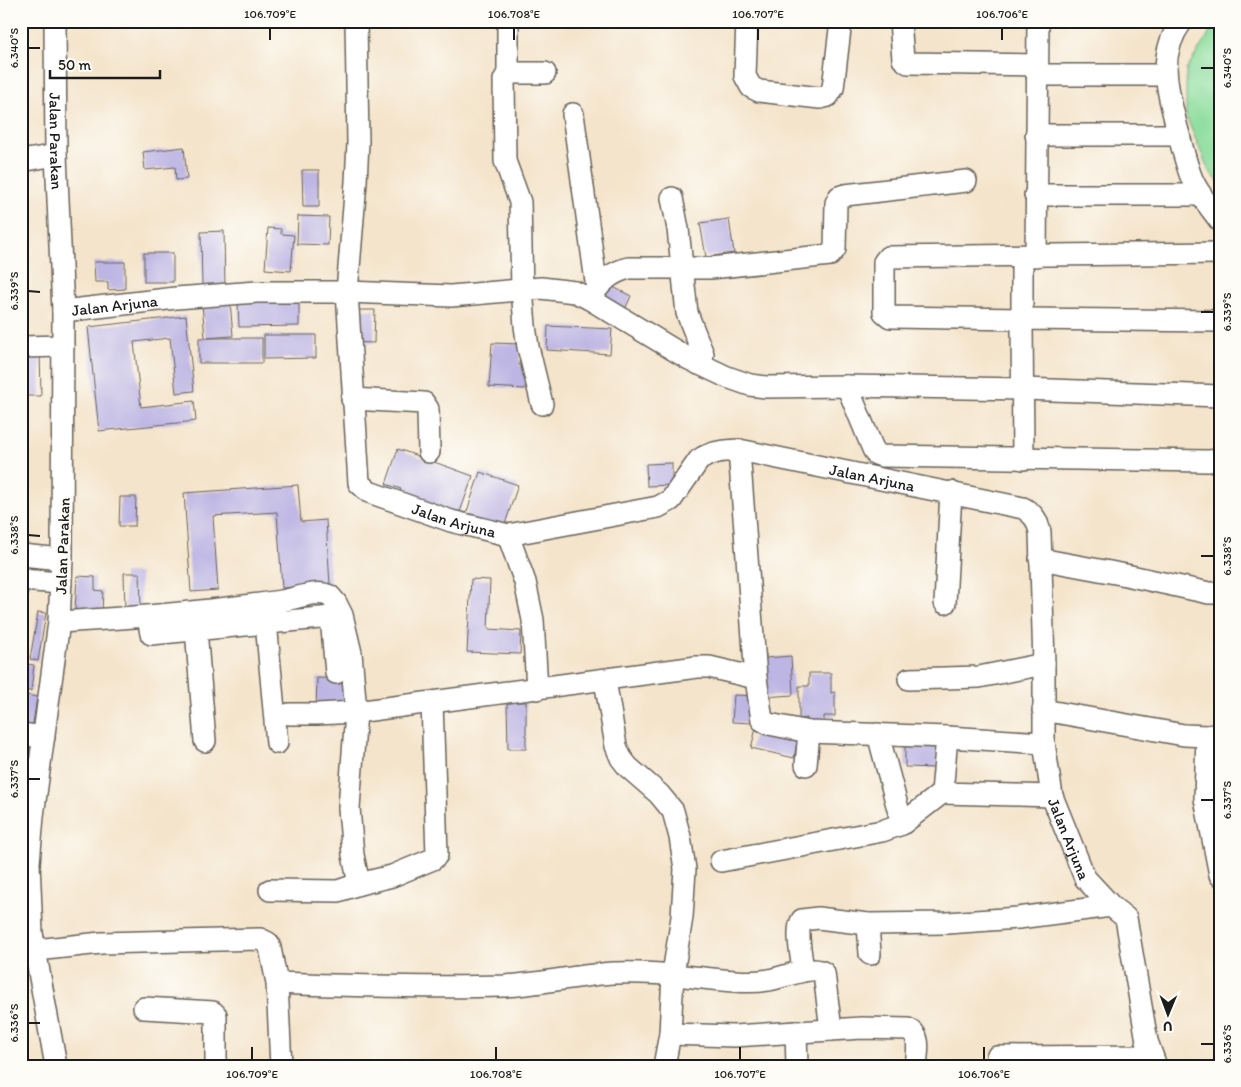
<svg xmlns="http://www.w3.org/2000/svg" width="1241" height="1087" font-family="Itim,sans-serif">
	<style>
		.green { fill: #8cdd9d; stroke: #547c5c }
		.building { fill: #bdb5e3 }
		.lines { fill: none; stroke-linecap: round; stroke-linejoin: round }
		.minor-casing { stroke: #686259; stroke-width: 24 }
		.minor { stroke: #fff; stroke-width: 21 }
		.ticks { fill: none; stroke: #1c1c1c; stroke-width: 2 }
		.labels { text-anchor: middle; stroke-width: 5; stroke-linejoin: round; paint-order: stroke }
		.street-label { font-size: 16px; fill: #1c1c1c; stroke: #fdfcf7 }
		.neatline { fill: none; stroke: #1c1c1c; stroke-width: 2 }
		.ticks-label { font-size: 12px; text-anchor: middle; fill: #1c1c1c }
	</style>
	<rect width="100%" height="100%" fill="#fdfcf7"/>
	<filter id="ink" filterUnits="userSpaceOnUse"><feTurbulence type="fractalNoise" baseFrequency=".02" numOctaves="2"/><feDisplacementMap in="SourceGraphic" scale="10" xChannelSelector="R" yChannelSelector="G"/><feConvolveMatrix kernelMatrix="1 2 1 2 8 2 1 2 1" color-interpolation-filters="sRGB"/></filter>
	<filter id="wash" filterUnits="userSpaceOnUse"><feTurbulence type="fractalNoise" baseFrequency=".0096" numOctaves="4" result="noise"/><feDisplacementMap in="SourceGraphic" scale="20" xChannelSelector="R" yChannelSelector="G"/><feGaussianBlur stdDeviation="1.12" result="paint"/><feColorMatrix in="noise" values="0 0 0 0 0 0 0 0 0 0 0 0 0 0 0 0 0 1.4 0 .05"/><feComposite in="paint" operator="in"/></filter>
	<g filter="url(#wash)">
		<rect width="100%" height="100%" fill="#f4e4cb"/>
		<path class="green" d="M1217 21H1220V184L1208 169 1186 116V70Z"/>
		<g id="blocks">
			<g class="building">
				<path d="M184 147 187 179 176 180 175 167 145 170 143 152Z"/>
				<path d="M302 170H319V207H303Z"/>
				<path d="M298 216 329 217 328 245 297 244Z"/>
				<path d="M729 219 734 253 706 257 700 223Z"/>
				<path d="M268 228 281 229V234L294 235 291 271 265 269Z"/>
				<path d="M224 231 225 288H202L201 232Z"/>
				<rect x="144" y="253" width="29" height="29"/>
				<path d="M94 262H125V289L108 290V282H95Z"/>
				<path d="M609 285 631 296 623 314 600 303Z"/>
				<path d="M230 301 233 336 205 338 202 304Z"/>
				<path d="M238 301H299V326L239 327Z"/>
				<path d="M350 310H375L374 343 350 342Z"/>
				<path d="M186 316 194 391 176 393 170 338 134 342 141 407 194 401 196 421 99 431 88 327Z"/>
				<path d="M548 326 612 329 610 354 547 350Z"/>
				<path d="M264 335H316V358L264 359Z"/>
				<rect x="199" y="338" width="63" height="25"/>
				<path d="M492 343 521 344 519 365 527 366 525 389 489 387Z"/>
				<path d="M21 350H40L41 396H21Z"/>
				<path d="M398 449 473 476 458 517 398 496 401 489 386 484Z"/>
				<path d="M672 463V485L647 486 646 464Z"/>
				<path d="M480 472 518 485 503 530 465 517Z"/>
				<path d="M298 485 301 522 326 520 330 585 282 588 277 512 213 516 218 590 191 592 184 493Z"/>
				<path d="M120 497H136L135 526H119Z"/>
				<path d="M124 573H140L141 610H125Z"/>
				<path d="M77 576 95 577V590L103 591 102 612 75 611Z"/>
				<path d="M471 579 490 580 488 629 521 631 520 654 467 652Z"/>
				<path d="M21 589 28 590 25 618H21Z"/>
				<path d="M38 612 46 613 38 661 30 659Z"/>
				<path d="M760 654H766V658L791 656 793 695 764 697Z"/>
				<path d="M25 664 34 665 31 691 21 690V669H25Z"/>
				<path d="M809 673H831V693L835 692V716H824V728H807V718L799 719V686H809Z"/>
				<path d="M317 678 345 679 344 711 316 710Z"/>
				<path d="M21 694 37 697 32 730 21 728Z"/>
				<path d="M734 695 755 696 753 723 732 722Z"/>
				<path d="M507 702H526V749H508Z"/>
				<path d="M756 728 798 737 794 758 751 748Z"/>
				<path d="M905 737 938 739 937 768 905 767Z"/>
				<path d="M21 749H31L30 770 21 769Z"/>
			</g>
		</g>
	</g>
	<g filter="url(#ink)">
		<use href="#blocks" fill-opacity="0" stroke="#686259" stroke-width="1"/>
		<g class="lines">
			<g class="minor-casing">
				<g id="minor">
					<path id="s1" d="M55 21 56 155 63 311 62 559 59 622 33 816 29 863 32 933 56 1066"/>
					<path id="s2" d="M356 21 358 143 356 182 347 292 359 483 369 492 451 521 508 535 658 507 671 500 699 460C711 451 725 451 739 450L1023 508C1034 514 1037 520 1040 532L1044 664V743L1052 796 1085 878 1111 906 1126 918 1147 1041 1156 1066"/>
					<path d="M747 21 745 76 751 87 759 91 820 98 828 96 833 88 841 21"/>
					<path d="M900 21 903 59 908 63 1037 65"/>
					<path d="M1182 21C1157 55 1167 87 1176 124 1181 142 1185 162 1192 179 1199 195 1210 207 1220 221"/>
					<path d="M508 73V21"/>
					<path d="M1037 75H1165"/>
					<path d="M573 114 597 289"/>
					<path d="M1036 135H1179"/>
					<path d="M21 161 56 155"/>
					<path d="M1035 195H1201"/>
					<path d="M672 198 678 229 687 313 703 354 699 364"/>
					<path d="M1022 256V319L890 317 884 312V262L888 257 1220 253"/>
					<path d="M1036 256 1038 21"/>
					<path d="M588 298C603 283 608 273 629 268H711L830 255 835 249 836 203 839 197 845 195 966 181"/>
					<path id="s3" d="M63 311 176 298 257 292H347L451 296 541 288 575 292 588 298 689 359 727 377 750 385 766 387 847 386 1023 389 1220 396"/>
					<path d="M21 347 63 346"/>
					<path d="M847 386 873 449 876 454 882 456 1208 461 1220 460"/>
					<path d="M352 399 424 403 428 409 429 452"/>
					<path d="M542 404 528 347 525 326 522 289 520 202 505 161 504 80 508 73H545"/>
					<path d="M739 450 756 678 762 720 769 724 809 732 947 737 1044 743"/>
					<path d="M1023 459 1022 319 1220 321"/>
					<path d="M508 535 525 582 533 620 537 689"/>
					<path d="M21 555 62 559"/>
					<path d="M1040 559 1126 575 1209 593H1220"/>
					<path d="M21 580 61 583"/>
					<path d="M945 603 951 492"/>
					<path d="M148 617 151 634 331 617 336 673"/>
					<path d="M59 622C134 618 207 612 281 601 296 599 315 589 330 596L336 603 342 615 351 653 356 712 349 808 353 855 359 884"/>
					<path d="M266 622 277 743"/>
					<path d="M196 629 205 741"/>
					<path d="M909 679 979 677 1044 664"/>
					<path d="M605 680 616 746 621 758 628 767 659 794 673 811 680 837 685 869 682 917 673 974 670 1034 664 1066"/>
					<path d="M1043 710 1184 735 1207 736 1220 734"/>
					<path d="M289 714H317L356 712 697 667H709L756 678"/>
					<path d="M21 734 44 737"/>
					<path d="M878 734 902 824"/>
					<path d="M1207 736 1205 799 1220 875"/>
					<path d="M947 737 942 793 1052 796"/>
					<path d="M806 765 809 732"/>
					<path d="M721 861 882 831 902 824 942 793"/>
					<path d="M270 890 338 891 359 884 392 876 433 859 437 855 432 702"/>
					<path d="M868 924 870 954"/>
					<path d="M36 950 101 943 260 939 268 943 270 948 277 983C353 986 429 988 505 986 542 984 578 975 614 973 655 971 695 978 735 981 747 982 758 982 769 980 782 978 814 964 824 973L831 1030"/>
					<path d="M803 971C802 958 795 930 802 920L818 918 868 924 947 923 1018 918 1111 906"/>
					<path d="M277 983 281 1066"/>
					<path d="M144 1008 213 1012 216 1015V1066"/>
					<path d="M796 1032 797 1066"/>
					<path d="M670 1034 734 1036 862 1028 908 1029C922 1035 917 1053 916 1066"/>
					<path d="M997 1057 1152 1056"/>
				</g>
			</g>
			<use href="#minor" class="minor"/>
		</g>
	</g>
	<path class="ticks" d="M270 40V28M514 40V28M758 40V28M1002 40V28M28 48H40M1201 68H1214M28 291 40 292M1201 312H1214M28 535 40 536M1201 556H1214M28 779H40M1201 800H1214M28 1023H40M1201 1044H1214M252 1060V1047M496 1060V1047M740 1060V1047M984 1060V1047"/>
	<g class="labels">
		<g class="street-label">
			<text dy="6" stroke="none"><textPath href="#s1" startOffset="120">Jalan Parakan</textPath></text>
			<text dy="6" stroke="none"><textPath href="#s3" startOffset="52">Jalan Arjuna</textPath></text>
			<text dy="6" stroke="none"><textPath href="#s2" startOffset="1016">Jalan Arjuna</textPath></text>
			<text dy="6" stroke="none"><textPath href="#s2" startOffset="566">Jalan Arjuna</textPath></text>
			<text transform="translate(62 546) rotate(-88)" y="6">Jalan Parakan</text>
			<text dy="6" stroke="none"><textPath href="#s2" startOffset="1511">Jalan Arjuna</textPath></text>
		</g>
	</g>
	<rect width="1241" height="1087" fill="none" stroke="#fdfcf7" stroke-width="55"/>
	<g transform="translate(1168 1014) rotate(181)" stroke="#fdfcf7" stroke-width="4" paint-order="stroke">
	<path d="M0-4L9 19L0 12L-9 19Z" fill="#1c1c1c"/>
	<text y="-8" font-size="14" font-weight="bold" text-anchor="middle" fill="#1c1c1c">U</text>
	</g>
	<path d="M50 70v8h110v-8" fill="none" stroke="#1c1c1c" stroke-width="2.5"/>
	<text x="58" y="70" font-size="15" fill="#1c1c1c" stroke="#fdfcf7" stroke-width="4" paint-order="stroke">50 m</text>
	<rect x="28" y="28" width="1186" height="1032" class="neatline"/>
	<g class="ticks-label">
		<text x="270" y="18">106.709°E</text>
		<text x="514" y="18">106.708°E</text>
		<text x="758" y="18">106.707°E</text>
		<text x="1002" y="18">106.706°E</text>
		<text transform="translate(14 48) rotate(-90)" y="4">6.340°S</text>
		<text transform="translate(1227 68) rotate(-90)" y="4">6.340°S</text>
		<text transform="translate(14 291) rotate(-90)" y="4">6.339°S</text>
		<text transform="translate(1227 312) rotate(-90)" y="4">6.339°S</text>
		<text transform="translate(14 535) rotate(-90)" y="4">6.338°S</text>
		<text transform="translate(1227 556) rotate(-90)" y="4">6.338°S</text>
		<text transform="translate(14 779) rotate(-90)" y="4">6.337°S</text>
		<text transform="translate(1227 800) rotate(-90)" y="4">6.337°S</text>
		<text transform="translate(14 1023) rotate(-90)" y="4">6.336°S</text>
		<text transform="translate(1227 1044) rotate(-90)" y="4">6.336°S</text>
		<text x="252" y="1078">106.709°E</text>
		<text x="496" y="1078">106.708°E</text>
		<text x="740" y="1078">106.707°E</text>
		<text x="984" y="1078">106.706°E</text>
	</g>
</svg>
